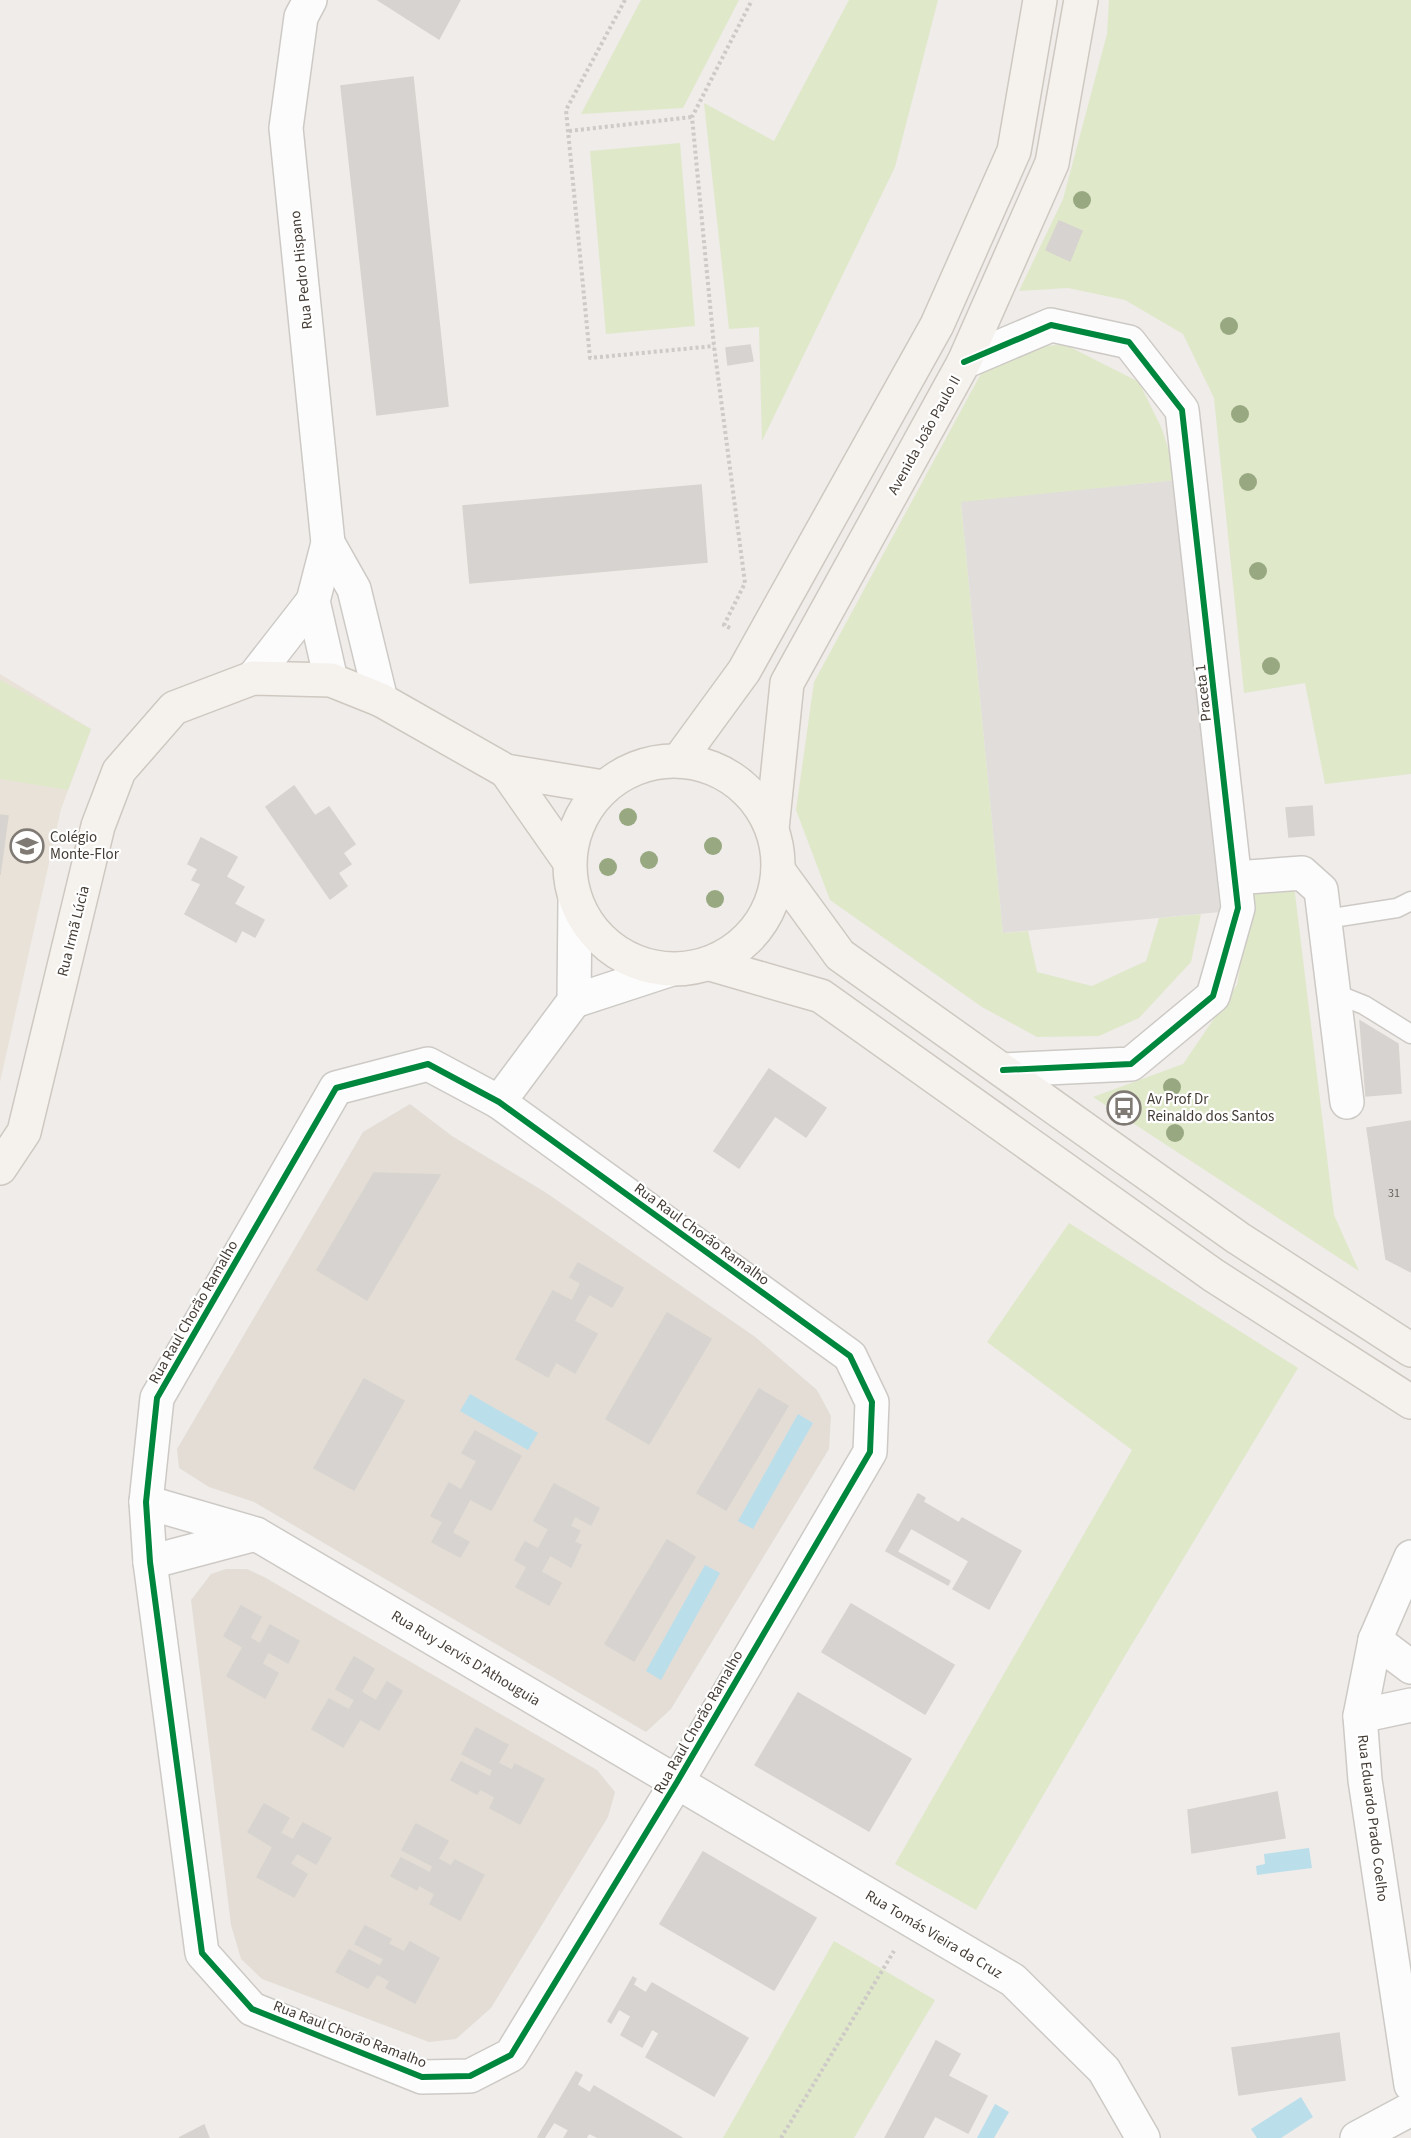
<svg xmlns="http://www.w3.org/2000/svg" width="1411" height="2138" font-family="'Source Sans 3',sans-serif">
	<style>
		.residential { fill: #e3ddd6 }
		.education { fill: #e9e2d8 }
		.green { fill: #e0e8ca }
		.parking { fill: #e0ddda }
		.water { fill: #bbdeeb }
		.building { fill: #d7d3d0; stroke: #d7d3cf; stroke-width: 1.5 }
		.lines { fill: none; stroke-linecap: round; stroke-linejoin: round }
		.lane-casing { stroke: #cdcac6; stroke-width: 21 }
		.street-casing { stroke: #cdcac6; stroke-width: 36 }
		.secondary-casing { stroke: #cec8c0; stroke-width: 36 }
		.path { stroke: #cdcac7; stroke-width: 4; stroke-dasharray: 3 3; stroke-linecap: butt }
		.lane { stroke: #fdfcfc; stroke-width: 18 }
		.street { stroke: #fdfcfc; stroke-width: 33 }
		.secondary { stroke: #f5f2ee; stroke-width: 33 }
		.cycleway-casing { stroke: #fff; stroke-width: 10 }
		.cycleway { stroke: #00873e; stroke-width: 6 }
		.tree { fill: #98a981 }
		.labels { text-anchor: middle; stroke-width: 4.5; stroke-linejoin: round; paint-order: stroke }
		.number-label { font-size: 12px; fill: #6a635d }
		.street-label { font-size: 15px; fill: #443c35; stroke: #fff }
		.poi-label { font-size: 15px; fill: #443c35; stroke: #fff; text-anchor: start }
	</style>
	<rect width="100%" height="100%" fill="#efece9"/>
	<g class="residential">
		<path d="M410 1104 452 1136 545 1192 754 1336 817 1390 831 1416 829 1449 671 1709 646 1732 254 1502 209 1487 179 1468 177 1449 363 1132Z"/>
		<path d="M226 1569H247L266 1578 597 1770 615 1792 608 1817 491 2008 456 2039 429 2042 262 1979 241 1959 231 1925 191 1600 211 1574Z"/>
	</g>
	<path class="education" d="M0 674 91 729 61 809 0 1082Z"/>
	<g class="green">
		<path d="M641 0H739L683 108 581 114Z"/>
		<path d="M849 0H938L895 167 762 441 759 327 729 329 704 103 774 141Z"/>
		<path d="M1109 0H1411V774L1325 784 1305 683 1244 693 1214 398 1183 334 1125 300 1068 288 1019 291 1063 199 1107 34Z"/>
		<path d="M680 143 695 326 606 334 590 151Z"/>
		<path d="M1064 344 1139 382 1162 429 1178 480 961 503 1003 933 1028 931 1037 972 1092 986 1146 961 1159 918 1201 914 1191 962 1139 1018 1099 1036 1037 1037 982 1007 830 900 796 810 814 682 984 368 1030 348Z"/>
		<path d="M0 680 91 729 68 790 0 779Z"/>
		<path d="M1294 885 1334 1215 1359 1271 1093 1097 1183 1064 1237 985 1253 888Z"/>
		<path d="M1069 1223 1298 1368 1123 1659 976 1910 895 1864 1132 1450 987 1342Z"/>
		<path d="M834 1941 935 2000 854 2138H723Z"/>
	</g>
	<path class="parking" d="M1178 480 1220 912 1003 933 961 502Z"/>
	<g class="water">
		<path d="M470 1394 538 1433 528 1450 460 1411Z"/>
		<path d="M798 1414 813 1423 753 1529 738 1521Z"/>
		<path d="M705 1565 720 1573 661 1680 646 1671Z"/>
		<path d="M1309 1848 1312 1868 1257 1875 1256 1866 1265 1864 1264 1854Z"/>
		<path d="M1301 2097 1313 2117 1281 2138H1257L1251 2129Z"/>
		<path d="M995 2104 1009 2112 994 2138H977Z"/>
	</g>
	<g class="building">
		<path d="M378 0H460L439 39Z"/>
		<path d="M413 77 448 406 377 415 341 86Z"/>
		<path d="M1059 221 1082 231 1070 261 1046 250Z"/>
		<path d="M750 345 753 361 728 365 726 348Z"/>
		<path d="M701 485 707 562 470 583 463 506Z"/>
		<path d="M294 786 315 816 329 807 355 844 343 853 351 864 338 873 347 886 330 899 266 807Z"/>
		<path d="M1312 806 1314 835 1289 837 1286 808Z"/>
		<path d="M0 815 8 816 0 875Z"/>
		<path d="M201 838 237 857 226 877 244 887 234 904 264 920 255 937 242 930 236 942 185 914 201 884 192 880 198 869 188 864Z"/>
		<path d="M1360 1021 1398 1044 1401 1093 1366 1096Z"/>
		<path d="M769 1069 826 1108 806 1137 775 1116 739 1168 714 1151Z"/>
		<path d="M1411 1121V1272L1386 1259 1367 1128Z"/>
		<path d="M374 1173 440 1175 367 1300 317 1270Z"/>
		<path d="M578 1263 623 1288 612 1307 589 1294 574 1321 597 1334 575 1373 556 1362 548 1377 516 1359 553 1291 572 1301 581 1283 570 1277Z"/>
		<path d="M667 1313 711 1339 649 1444 606 1419Z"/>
		<path d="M364 1379 404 1401 354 1490 314 1468Z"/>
		<path d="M759 1389 788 1406 726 1510 697 1493Z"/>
		<path d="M475 1431 521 1456 491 1510 470 1499 452 1533 469 1542 460 1557 432 1542 443 1522 431 1516 449 1483 461 1490 477 1461 462 1453Z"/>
		<path d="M554 1484 599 1508 591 1525 575 1516 570 1526 580 1531 574 1542 581 1545 571 1567 550 1555 541 1572 561 1583 549 1605 516 1587 527 1567 515 1560 525 1542 538 1549 549 1529 534 1521Z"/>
		<path d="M918 1494 925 1498 923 1502 959 1523 962 1518 1021 1551 989 1609 953 1589 969 1561 911 1528 897 1552 950 1581 948 1585 886 1551Z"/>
		<path d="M667 1540 695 1557 634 1661 605 1644Z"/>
		<path d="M851 1604 954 1665 925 1714 822 1652Z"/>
		<path d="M241 1606 261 1617 250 1638 260 1644 270 1625 299 1641 288 1663 268 1652 262 1664 278 1673 265 1698 227 1676 243 1647 224 1636Z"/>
		<path d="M354 1657 374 1669 361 1692 376 1701 387 1682 402 1691 379 1730 360 1719 343 1747 312 1729 329 1699 349 1710 355 1700 336 1689Z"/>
		<path d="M798 1693 911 1759 869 1831 755 1765Z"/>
		<path d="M476 1728 508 1745 498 1763 512 1770 515 1764 544 1779 520 1824 490 1808 495 1797 480 1789 477 1794 451 1780 461 1762 490 1777 493 1770 462 1754Z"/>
		<path d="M1277 1792 1285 1838 1192 1853 1188 1810Z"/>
		<path d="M264 1804 289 1818 280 1833 293 1840 303 1823 331 1838 316 1864 297 1853 290 1864 307 1874 294 1897 257 1877 273 1847 248 1832Z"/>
		<path d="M416 1824 448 1841 438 1859 451 1866 455 1860 484 1875 460 1920 430 1904 435 1894 419 1885 417 1890 391 1876 401 1858 430 1873 433 1866 402 1850Z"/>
		<path d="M703 1852 816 1918 774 1990 660 1924Z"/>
		<path d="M365 1926 391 1939 388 1944 404 1952 410 1942 439 1958 415 2003 386 1988 390 1981 377 1974 368 1988 336 1972 349 1950 380 1966 384 1959 355 1944Z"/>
		<path d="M633 1977 636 1979 633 1985 646 1993 652 1983 748 2038 714 2096 646 2057 659 2033 652 2029 642 2047 621 2035 631 2016 619 2009 611 2023 608 2021Z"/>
		<path d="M1339 2033 1345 2080 1239 2095 1232 2048Z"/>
		<path d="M936 2041 960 2054 948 2076 987 2096 968 2133 935 2116 923 2138H885Z"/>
		<path d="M576 2072 582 2075 577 2085 590 2093 594 2086 682 2138H599L589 2133 586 2138H564L569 2130 554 2122 544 2138 538 2137Z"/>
		<path d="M204 2125 209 2138H179Z"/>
	</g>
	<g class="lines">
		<g class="lane-casing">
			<g id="lane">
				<path d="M1326 919 1397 908 1411 901"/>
				<path d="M1334 993 1364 1005 1411 1034"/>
			</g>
		</g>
		<g class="street-casing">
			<g id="street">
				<path d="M310 0 301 17 286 128 328 543 313 601 331 680"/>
				<path d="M964 362 1051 325 1129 342 1182 410 1238 908 1213 996 1131 1064 1003 1070"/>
				<path d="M328 543 354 589 381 700"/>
				<path d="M253 678 313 601"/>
				<path d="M1235 878 1302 873 1321 890 1347 1102"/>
				<path d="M574 1001 669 970"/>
				<path d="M428 1064 499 1102 850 1356 872 1402 870 1452 677 1782 511 2055 470 2076 422 2077 252 2009 202 1953 150 1562 146 1502 157 1398 336 1088Z"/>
				<path d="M499 1102 574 1001 575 901"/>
				<path d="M146 1502 256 1534 1013 1980 1104 2070 1143 2138"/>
				<path d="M1411 1557 1375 1640 1360 1716 1365 1780 1411 2085"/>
				<path d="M150 1562 256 1534"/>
				<path d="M1375 1640 1411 1667"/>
				<path d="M1360 1716 1411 1705"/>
				<path d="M1357 2138 1411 2109"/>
			</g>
		</g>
		<g class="secondary-casing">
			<g id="secondary">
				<path d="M679 760 744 671 937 325 1014 151 1040 0"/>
				<circle cx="674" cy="865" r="104"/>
				<path d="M506 771 569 861"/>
				<path d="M772 829 787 683 964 362 1052 163 1081 0"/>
				<path d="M778 870 840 955 1238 1238 1411 1350"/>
				<path d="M710 964 821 996 1213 1275 1411 1402"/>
				<path d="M0 1168 24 1132 98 826 119 771 174 708 253 678 331 680 381 700 506 771 603 787"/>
			</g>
		</g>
		<g class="path">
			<path d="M625 0 566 110 590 358 714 346"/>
			<path d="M569 131 692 117"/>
			<path d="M730 628 724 625 745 583 714 346 692 117 752 0"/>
			<path d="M781 2138 894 1951"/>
		</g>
		<use href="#lane" class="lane"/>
		<use href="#street" class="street"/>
		<use href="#secondary" class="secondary"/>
		<g class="cycleway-casing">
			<g id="cycleway">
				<path d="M964 362 1051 325 1129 342 1182 410 1238 908 1213 996 1131 1064 1003 1070"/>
				<path d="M428 1064 499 1102 850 1356 872 1402 870 1452 677 1782 511 2055 470 2076 422 2077 252 2009 202 1953 150 1562 146 1502 157 1398 336 1088Z"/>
			</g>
		</g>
		<use href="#cycleway" class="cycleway"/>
	</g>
	<g class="tree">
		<circle cx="1082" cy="200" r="9"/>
		<circle cx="1229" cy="326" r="9"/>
		<circle cx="1240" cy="414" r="9"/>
		<circle cx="1248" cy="482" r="9"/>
		<circle cx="1258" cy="571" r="9"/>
		<circle cx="1271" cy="666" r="9"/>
		<circle cx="628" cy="817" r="9"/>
		<circle cx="713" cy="846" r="9"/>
		<circle cx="649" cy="860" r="9"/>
		<circle cx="608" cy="867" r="9"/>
		<circle cx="715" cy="899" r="9"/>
		<circle cx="1172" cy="1087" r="9"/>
		<circle cx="1175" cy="1133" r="9"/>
	</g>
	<defs>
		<g id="school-ring" transform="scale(1.725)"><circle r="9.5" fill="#fff" stroke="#807a74" stroke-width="1.5"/><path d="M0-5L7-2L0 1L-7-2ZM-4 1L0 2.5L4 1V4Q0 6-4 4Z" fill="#807a74"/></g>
		<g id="bus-ring" transform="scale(1.725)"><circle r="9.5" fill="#fff" stroke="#807a74" stroke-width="1.5"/><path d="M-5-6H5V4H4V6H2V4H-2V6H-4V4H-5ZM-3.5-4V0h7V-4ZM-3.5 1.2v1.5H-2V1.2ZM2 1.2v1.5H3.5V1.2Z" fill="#807a74"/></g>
	</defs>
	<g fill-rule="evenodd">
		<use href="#school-ring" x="27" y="846"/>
		<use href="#bus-ring" x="1124" y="1108"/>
	</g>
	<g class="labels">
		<g class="number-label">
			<text x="1394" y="1197">31</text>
		</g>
		<g class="street-label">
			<text transform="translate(301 270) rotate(-96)" y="5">Rua Pedro Hispano</text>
			<text transform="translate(924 435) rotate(-61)" y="5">Avenida João Paulo II</text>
			<text transform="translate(1203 693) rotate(-96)" y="5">Praceta 1</text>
			<text transform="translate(73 931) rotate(-76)" y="5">Rua Irmã Lúcia</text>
			<text transform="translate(702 1234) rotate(36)" y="5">Rua Raul Chorão Ramalho</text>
			<text transform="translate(193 1312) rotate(-60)" y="5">Rua Raul Chorão Ramalho</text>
			<text transform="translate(466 1658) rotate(31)" y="5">Rua Ruy Jervis D'Athouguia</text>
			<text transform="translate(698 1722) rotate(-60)" y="5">Rua Raul Chorão Ramalho</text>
			<text transform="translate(1373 1818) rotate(83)" y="5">Rua Eduardo Prado Coelho</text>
			<text transform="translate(934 1934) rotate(31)" y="5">Rua Tomás Vieira da Cruz</text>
			<text transform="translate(350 2034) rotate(21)" y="5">Rua Raul Chorão Ramalho</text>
		</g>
		<g class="poi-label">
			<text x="50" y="842">Colégio<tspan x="50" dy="17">Monte-Flor</tspan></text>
			<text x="1147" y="1104">Av Prof Dr<tspan x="1147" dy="17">Reinaldo dos Santos</tspan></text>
		</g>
	</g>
</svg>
